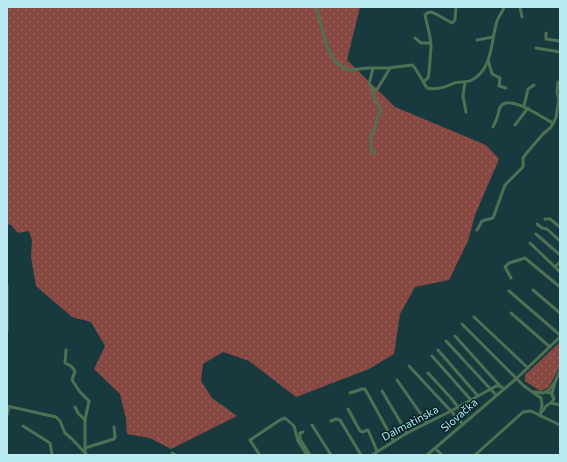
<svg xmlns="http://www.w3.org/2000/svg" width="567" height="462" font-family="Commissioner,sans-serif">
	<style>
		.grass { fill: url(#grass-dots) }
		.lines { fill: none; stroke-linecap: round; stroke-linejoin: round }
		.minor { stroke: #4f7053; stroke-width: 3 }
		.labels { text-anchor: middle; stroke-width: 3; stroke-linejoin: round; paint-order: stroke }
		.street-label { font-size: 11px; fill: #bbebf2; stroke: #002125 }
	</style>
	<defs>
		<pattern id="grass-dots" width="8" height="8" patternUnits="userSpaceOnUse"><rect width="8" height="8" fill="#874841"/><path d="M2 2h.1M6 6h.1" fill="none" stroke="#96635d" stroke-width="1.8" stroke-linecap="round"/></pattern>
	</defs>
	<rect width="100%" height="100%" fill="#183a3e"/>
	<g class="grass">
		<path d="M7 7H360L347 60 395 107 486 145 499 159 475 215 468 241 449 280 415 287 400 314 394 354 369 369 296 397 249 361 223 352 203 364 201 381 212 398 237 416 171 449 150 438 127 434 126 419 120 394 94 369 105 346 91 322 72 317 36 286 31 257 32 240 29 231 18 233 11 225 7 224Z"/>
		<path d="M560 342V367L548 388 540 391 525 381V375Z"/>
	</g>
	<g class="lines">
		<g class="minor">
			<path d="M316 7 328 50 336 62 344 68 350 70 368 68H388L412 65 415 68 427 88C435 90 446 87 454 83 460 81 466 83 472 80 493 69 491 40 497 21 499 15 503 12 504 7"/>
			<path d="M520 7 522 17"/>
			<path d="M546 33V39L560 41"/>
			<path d="M415 38 421 43H431"/>
			<path d="M477 40 493 37"/>
			<path d="M536 48 560 52"/>
			<path d="M488 60 492 74 500 78 499 86 506 88"/>
			<path d="M373 68 369 84 375 91"/>
			<path d="M423 82 428 78 429 73 431 47 430 37 425 15 427 13 431 12 436 14 452 23 455 20 456 7"/>
			<path d="M465 82 463 96 466 112"/>
			<path d="M558 82 557 93 559 98"/>
			<path d="M524 106 528 89 534 85"/>
			<path d="M515 125 528 108"/>
			<path d="M493 127C494 124 496 121 497 118 499 114 498 109 501 106 510 94 544 119 553 123"/>
			<path d="M375 153 371 150V135L374 130 377 118 381 110 372 94 378 88 390 68"/>
			<path d="M545 219H550L560 227"/>
			<path d="M537 224 542 228 547 229 560 241"/>
			<path d="M477 230 482 221 493 218 505 185 523 167V158L525 155 543 134 551 127 556 118 559 98H560"/>
			<path d="M536 234 560 255"/>
			<path d="M530 243 555 267"/>
			<path d="M560 262 555 267 560 272"/>
			<path d="M511 278 505 267 509 263 525 258 560 287"/>
			<path d="M7 285V330"/>
			<path d="M533 290 560 313"/>
			<path d="M509 291 560 335"/>
			<path d="M511 313 550 347"/>
			<path d="M474 317 528 368"/>
			<path d="M462 324 524 386 541 398 542 404 540 416"/>
			<path d="M455 336 500 386"/>
			<path d="M446 341 496 395"/>
			<path d="M66 350 65 363 71 366 75 371 72 380 80 392 89 401 85 420V453"/>
			<path d="M438 350 478 396"/>
			<path d="M432 356 471 400"/>
			<path d="M409 366 463 424"/>
			<path d="M428 373 451 398 458 407"/>
			<path d="M397 380 427 423"/>
			<path d="M382 391 407 433"/>
			<path d="M534 392 543 393 549 390 555 382"/>
			<path d="M350 393 362 389H365L393 440"/>
			<path d="M552 394 555 382 560 371"/>
			<path d="M551 403 560 405"/>
			<path d="M7 406 56 417 60 421 65 433 72 439 87 455"/>
			<path d="M75 407 78 413 85 420"/>
			<path d="M348 409 360 431 362 432 368 430 377 451"/>
			<path d="M542 412 546 406 552 402 554 399 551 393 546 392"/>
			<path d="M7 415 9 407"/>
			<path d="M331 421 336 419 340 420 361 455"/>
			<path d="M312 425 331 455"/>
			<path d="M23 426 50 443 52 455"/>
			<path d="M303 432 300 433V439L310 455"/>
			<path d="M85 448 114 439 115 437 114 427"/>
			<path d="M435 448 442 455"/>
			<path d="M172 453 176 455"/>
			<path d="M259 454 250 440 280 420 285 418 294 426 298 441 307 455"/>
			<path d="M372 455 407 433 451 411 496 386H500L504 389"/>
			<path d="M427 455 517 378 560 337"/>
			<path d="M475 455 523 412 531 411 560 425"/>
		</g>
	</g>
	<g class="labels">
		<g class="street-label">
			<text transform="translate(459 415) rotate(-41)" y="4">Slovačka</text>
			<text transform="translate(410 423) rotate(-28)" y="4">Dalmatinska</text>
		</g>
	</g>
	<rect width="567" height="462" fill="none" stroke="#bbebf2" stroke-width="16"/>
</svg>
